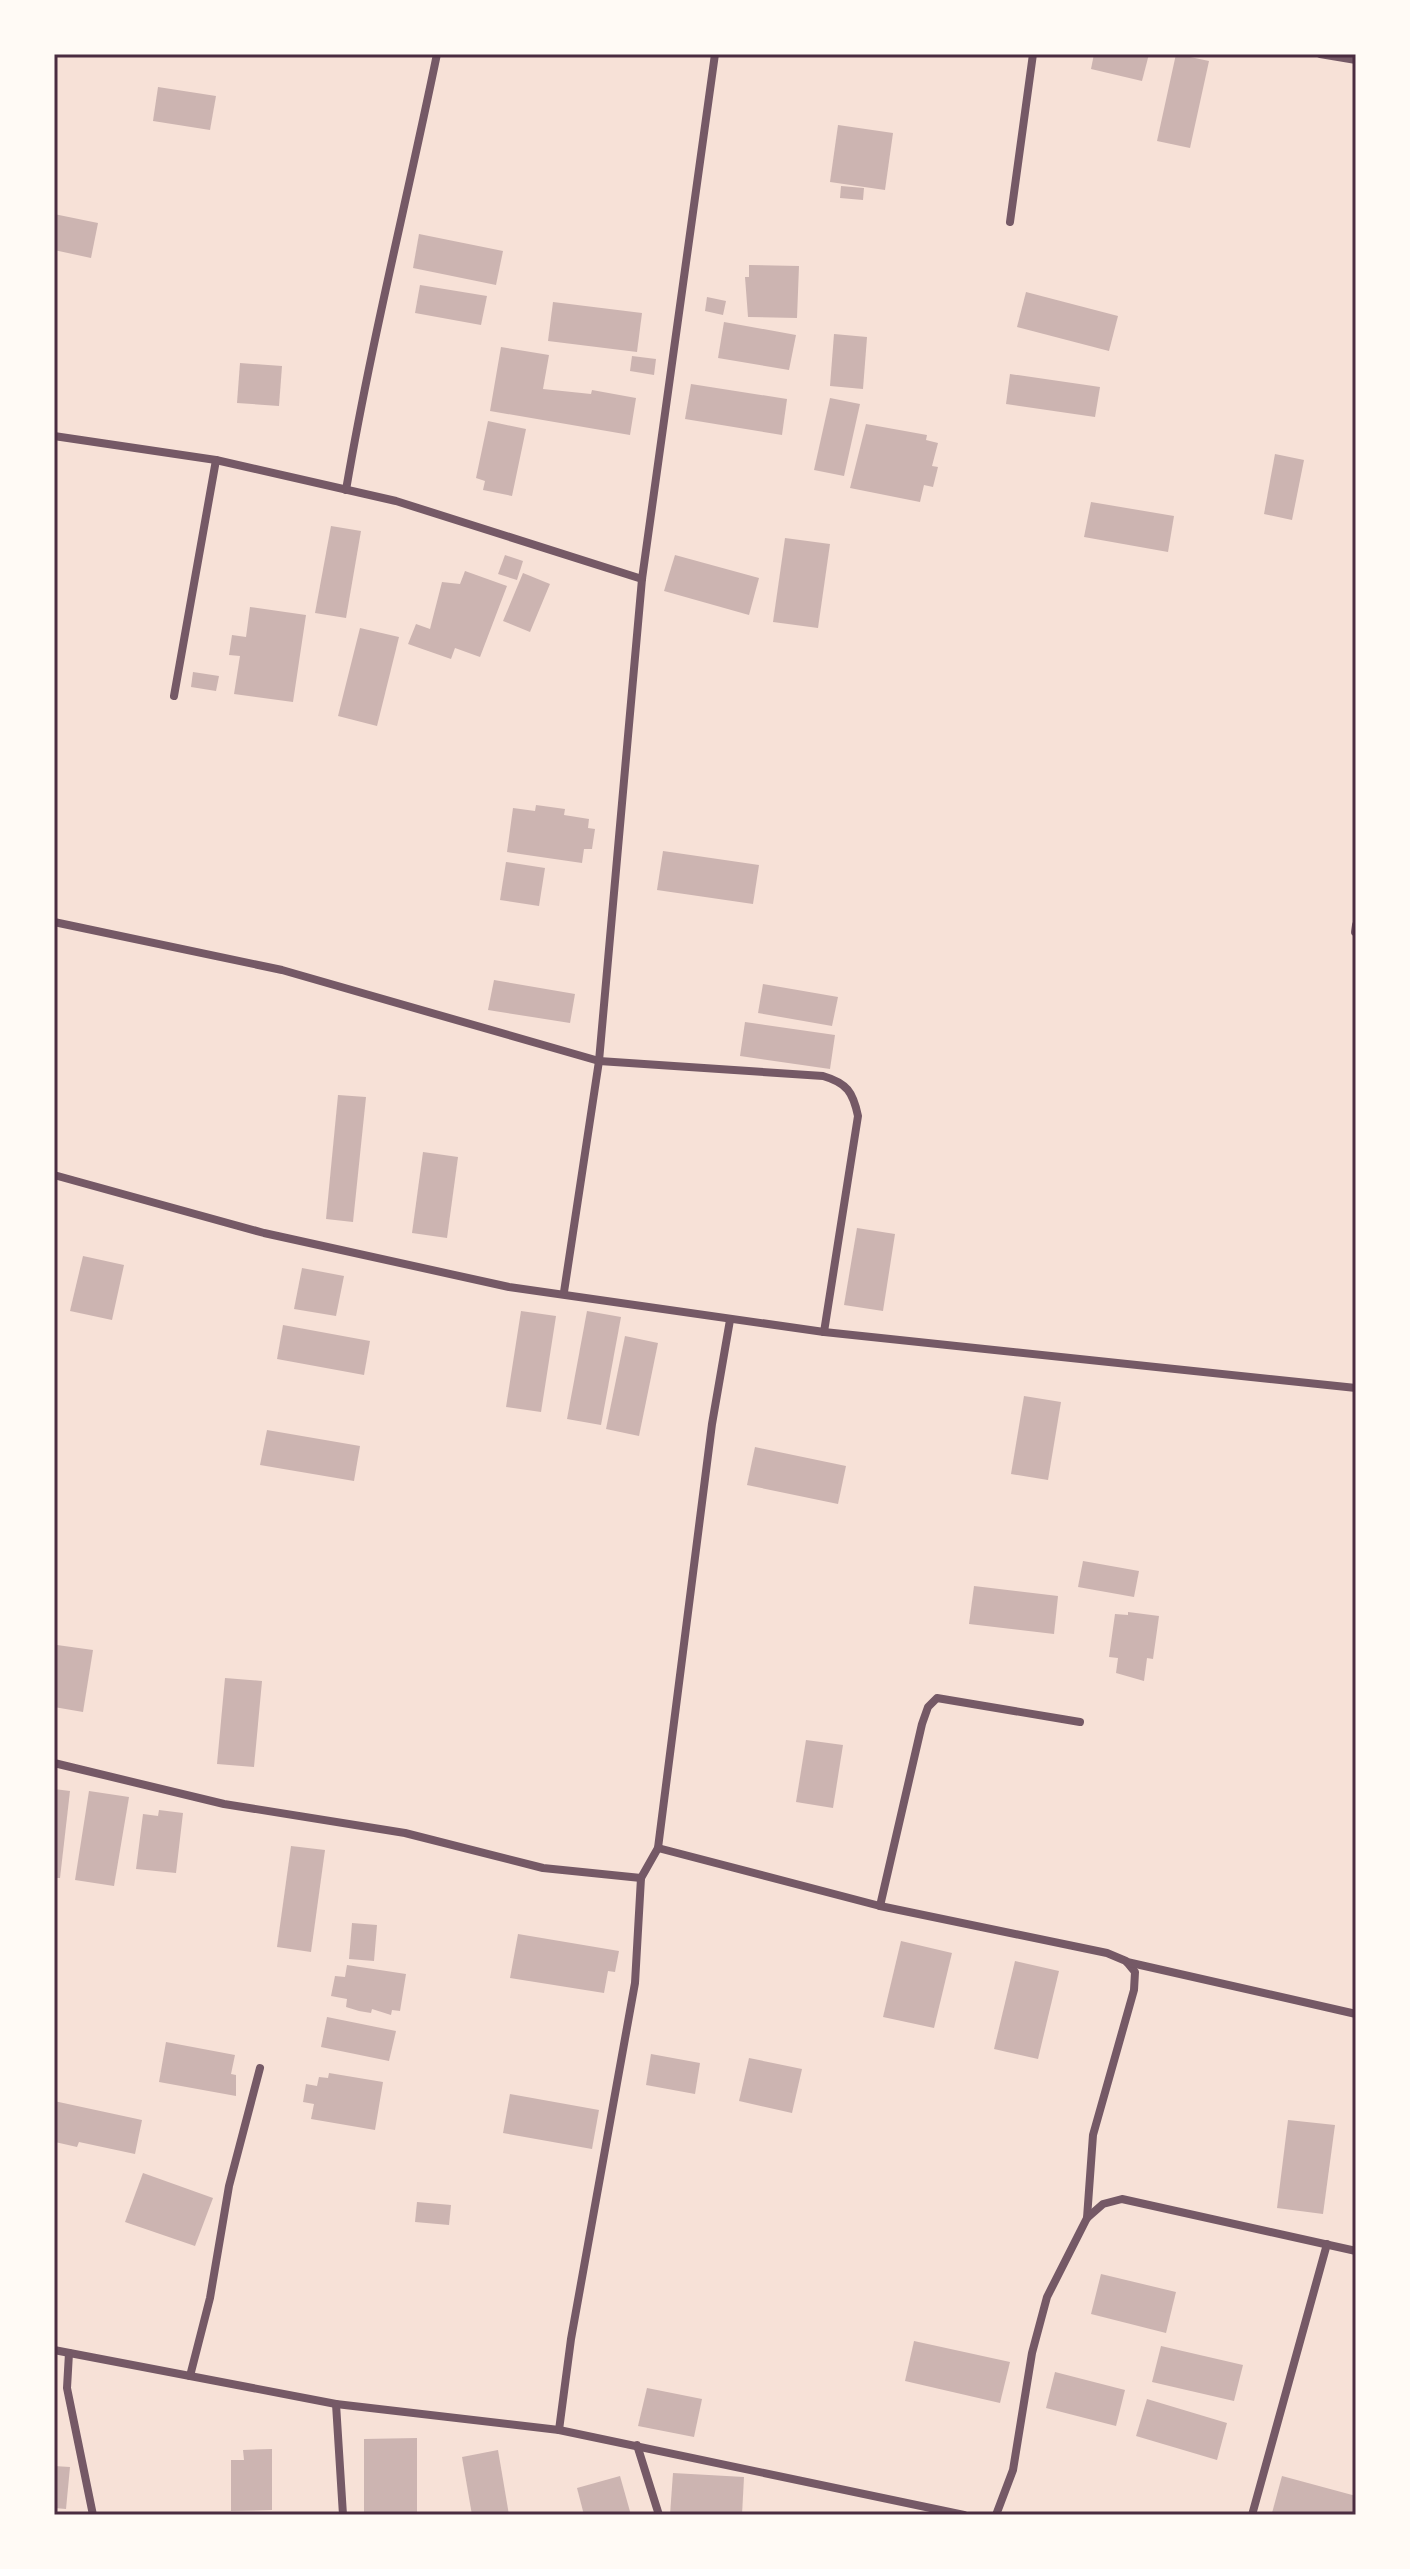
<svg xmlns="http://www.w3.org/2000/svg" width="1410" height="2569" font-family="Montserrat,sans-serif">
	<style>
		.building { fill: #ccb4b1 }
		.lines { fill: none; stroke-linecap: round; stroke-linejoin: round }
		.minor { stroke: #755966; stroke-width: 8 }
		.neatline { fill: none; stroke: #4a2c40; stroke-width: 3 }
	</style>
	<rect width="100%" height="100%" fill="#f7e1d7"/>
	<g class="building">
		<path d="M1094 54H1149L1142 81 1091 69Z"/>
		<path d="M1176 54 1209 61 1190 148 1157 141Z"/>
		<path d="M158 87 216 96 210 130 153 121Z"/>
		<path d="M838 125 893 133 885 190 830 182Z"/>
		<path d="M841 186 864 188 863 200 840 198Z"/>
		<path d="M54 214 98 223 91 258 54 250Z"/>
		<path d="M419 234 503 251 496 285 413 268Z"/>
		<path d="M749 265 799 266 797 318 748 317 745 277H749Z"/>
		<path d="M420 285 487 296 481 325 415 313Z"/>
		<path d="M1026 292 1118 316 1109 351 1017 327Z"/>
		<path d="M707 297 726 301 723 315 705 311Z"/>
		<path d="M553 302 642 313 637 352 548 341Z"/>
		<path d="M724 322 796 335 789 370 718 358Z"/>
		<path d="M834 334 867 337 863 389 830 386Z"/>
		<path d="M501 347 549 355 543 389 591 394 592 390 636 398 630 435 490 411Z"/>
		<path d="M632 356 656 359 654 375 630 371Z"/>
		<path d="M240 363 282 366 279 406 237 403Z"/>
		<path d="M1010 374 1100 387 1095 417 1006 404Z"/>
		<path d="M691 384 787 399 782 435 685 419Z"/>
		<path d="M830 398 860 404 844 476 814 470Z"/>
		<path d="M488 421 526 429 512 496 483 490 485 481 476 478Z"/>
		<path d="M866 424 927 435 926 440 938 443 932 466 938 467 933 487 924 485 920 502 850 488Z"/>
		<path d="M1275 454 1304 460 1292 520 1264 514Z"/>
		<path d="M1091 502 1174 516 1168 552 1084 537Z"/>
		<path d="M331 526 361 531 346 618 315 613Z"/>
		<path d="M785 538 830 544 818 628 773 622Z"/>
		<path d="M505 555 523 561 517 580 498 574Z"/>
		<path d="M675 555 759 578 749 615 664 591Z"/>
		<path d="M465 571 507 586 480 657 455 648 451 659 408 644 416 624 430 629 442 582 460 584Z"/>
		<path d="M523 573 550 584 530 632 503 621Z"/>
		<path d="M250 607 306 615 293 702 234 694 240 656 229 655 232 635 246 637Z"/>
		<path d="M360 628 399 637 377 726 338 716Z"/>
		<path d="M193 672 219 676 216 691 191 687Z"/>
		<path d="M536 805 565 809 564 815 589 819 588 828 595 829 592 849H584L582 863 507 852 513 808 535 811Z"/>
		<path d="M663 851 759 865 753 904 657 890Z"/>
		<path d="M506 862 545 868 539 906 500 900Z"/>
		<path d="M494 980 575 994 570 1023 488 1010Z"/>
		<path d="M763 984 838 997 832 1026 758 1013Z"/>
		<path d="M745 1022 835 1035 830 1069 740 1056Z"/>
		<path d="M338 1095 366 1097 353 1222 326 1219Z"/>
		<path d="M423 1152 458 1157 447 1238 412 1233Z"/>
		<path d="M857 1228 895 1234 883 1311 844 1305Z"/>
		<path d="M83 1256 124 1265 112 1320 70 1311Z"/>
		<path d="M302 1268 344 1276 336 1316 294 1309Z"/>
		<path d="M521 1311 556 1316 541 1412 506 1407Z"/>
		<path d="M587 1311 621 1317 601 1425 567 1419Z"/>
		<path d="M283 1325 370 1341 364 1375 277 1359Z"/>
		<path d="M625 1336 658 1343 639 1436 606 1429Z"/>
		<path d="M1024 1396 1061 1402 1048 1480 1011 1474Z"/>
		<path d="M267 1430 360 1446 354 1481 260 1465Z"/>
		<path d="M755 1447 846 1466 838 1504 747 1485Z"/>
		<path d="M1083 1561 1139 1571 1134 1597 1078 1587Z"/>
		<path d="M974 1586 1058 1596 1054 1634 969 1624Z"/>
		<path d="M1128 1612 1159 1616 1153 1659 1147 1658 1144 1681 1116 1673 1118 1658 1109 1657 1115 1614 1128 1615Z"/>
		<path d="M57 1645 93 1650 83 1712 54 1707Z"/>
		<path d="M225 1678 262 1681 254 1767 217 1764Z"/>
		<path d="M806 1740 843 1745 833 1808 796 1802Z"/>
		<path d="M54 1789 70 1791 60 1878H54Z"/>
		<path d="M89 1791 129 1797 114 1886 75 1880Z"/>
		<path d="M159 1810 183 1813 176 1873 136 1869 143 1814 158 1816Z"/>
		<path d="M291 1846 325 1850 311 1952 277 1947Z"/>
		<path d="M352 1923 377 1925 374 1961 349 1959Z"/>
		<path d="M518 1934 619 1951 615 1972 608 1971 604 1993 510 1978Z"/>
		<path d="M901 1941 952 1953 934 2028 883 2017Z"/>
		<path d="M1015 1961 1059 1971 1038 2059 994 2049Z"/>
		<path d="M347 1965 406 1974 400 2011 392 2010 391 2015 372 2009 371 2013 359 2011 346 2007 347 1999 331 1996 335 1976 345 1977Z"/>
		<path d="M327 2017 396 2031 389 2061 321 2047Z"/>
		<path d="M166 2042 235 2055 231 2074 236 2075V2096L159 2082Z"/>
		<path d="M651 2054 700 2063 695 2094 646 2085Z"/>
		<path d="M749 2058 802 2069 792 2113 739 2101Z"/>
		<path d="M329 2073 383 2082 375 2130 311 2119 314 2104 303 2102 306 2084 317 2086 319 2077 328 2078Z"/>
		<path d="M510 2094 599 2110 592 2149 503 2133Z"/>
		<path d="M54 2101 142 2120 135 2154 79 2142 77 2147 55 2142Z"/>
		<path d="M1288 2120 1335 2125 1323 2214 1277 2208Z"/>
		<path d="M143 2173 213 2198 195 2246 125 2222Z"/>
		<path d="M417 2202 451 2205 449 2225 415 2222Z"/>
		<path d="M1101 2274 1176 2292 1166 2333 1091 2314Z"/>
		<path d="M914 2341 1010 2362 1000 2403 905 2381Z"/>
		<path d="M1161 2346 1243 2365 1234 2401 1152 2382Z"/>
		<path d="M1055 2372 1125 2390 1116 2426 1046 2408Z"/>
		<path d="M647 2388 702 2399 694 2437 638 2426Z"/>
		<path d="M1147 2399 1227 2423 1217 2460 1136 2436Z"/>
		<path d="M417 2438V2515H364V2439Z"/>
		<path d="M272 2449V2510L231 2511V2460H244L243 2450Z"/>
		<path d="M498 2450 509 2515H472L462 2457Z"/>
		<path d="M54 2466 70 2467 66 2509 54 2508Z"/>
		<path d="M673 2473 744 2477 742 2515H670Z"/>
		<path d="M620 2476 631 2515H584L577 2488Z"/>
		<path d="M1282 2476 1356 2496V2515L1272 2513Z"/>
	</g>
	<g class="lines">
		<g class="minor">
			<path d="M1320 54 1356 60"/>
			<path d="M1010 222 1033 54"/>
			<path d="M54 436 216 460 396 501 642 579"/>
			<path d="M346 490C371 343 407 200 437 54"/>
			<path d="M174 696 216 460"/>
			<path d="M54 922 282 970 599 1061 823 1076C847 1083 853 1092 858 1116L824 1332"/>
			<path d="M1355 932 1356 925"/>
			<path d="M54 1175 264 1233 509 1287 824 1332 1356 1388"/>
			<path d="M564 1292 599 1061 642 579 715 54"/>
			<path d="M54 1763 224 1804 405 1833 543 1868 641 1878"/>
			<path d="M658 1848 880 1906 1107 1953 1126 1961 1135 1972 1134 1990 1093 2135 1087 2218"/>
			<path d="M880 1906 922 1724 928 1707 937 1698 1080 1722"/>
			<path d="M1127 1962 1356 2014"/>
			<path d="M54 2350 336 2404 559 2430 964 2515"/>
			<path d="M69 2353 67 2388 93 2515"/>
			<path d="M190 2376 210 2298 229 2186 260 2068"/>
			<path d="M336 2404 343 2515"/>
			<path d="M559 2430 571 2339 635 1983 641 1878 658 1848 712 1424 730 1320"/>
			<path d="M637 2445 659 2515"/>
			<path d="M996 2515 1013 2470 1032 2353 1047 2297 1087 2218 1103 2204 1122 2199 1356 2251"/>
			<path d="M1252 2515 1327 2244"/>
		</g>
	</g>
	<rect width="1410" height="2569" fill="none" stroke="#fffaf5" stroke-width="112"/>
	<rect x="56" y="56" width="1298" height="2457" class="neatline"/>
</svg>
